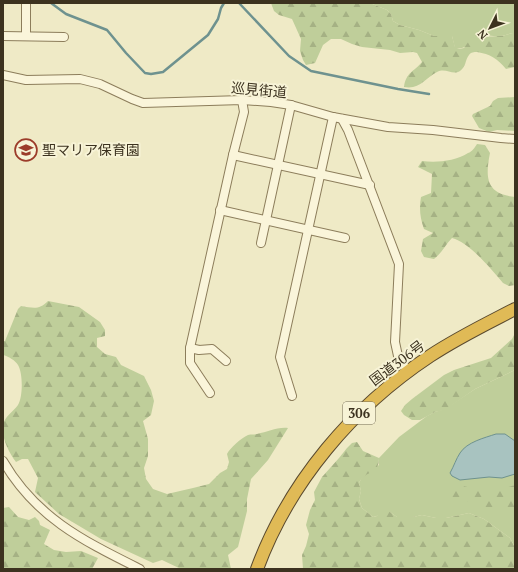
<svg xmlns="http://www.w3.org/2000/svg" width="518" height="572" font-family="'PT Serif','Noto Sans JP',serif">
	<style>
		.green { fill: #bfce9a }
		.forest { fill: url(#forest-firs) }
		.water { fill: #a8c3c0; stroke: #6e928f }
		.lines { fill: none; stroke-linecap: round; stroke-linejoin: round }
		.stream { stroke: #6e928f; stroke-width: 2.5 }
		.minor-casing { stroke: #8c7d5b; stroke-width: 10 }
		.highway-casing { stroke: #5a4a2f; stroke-width: 14 }
		.minor { stroke: #faf5da; stroke-width: 8 }
		.highway { stroke: #e0ba56; stroke-width: 12 }
		.labels { text-anchor: middle; stroke-width: 4; stroke-linejoin: round; paint-order: stroke }
		.shield { fill: #f7f3d6; stroke: #746c56; stroke-width: 1 }
		.shield-label { font-size: 13px; font-weight: bold; fill: #3c321f }
		.street-label { font-size: 14px; fill: #3c321f; stroke: #f7f3d6 }
		.poi-label { font-size: 14px; fill: #3c321f; stroke: #f7f3d6; text-anchor: start }
	</style>
	<defs>
		<pattern id="forest-firs" width="22" height="20" patternUnits="userSpaceOnUse"><rect width="22" height="20" fill="#bfce9a"/><path d="M5 1l3.5 6h-7zM16 11l3.5 6h-7z" fill="#a5b184"/></pattern>
	</defs>
	<rect width="100%" height="100%" fill="#efeac6"/>
	<g class="green">
		<path d="M370 3H515V33C509 33 505 36 499 36 493 37 486 34 480 36 470 40 467 51 455 48L452 36H434L419 30 400 25 393 21 391 14 387 10Z"/>
		<path d="M515 370V547L510 538 484 519 469 513 446 518H436L422 515 413 517H397L390 512 373 517 362 508 359 499 361 491 359 483 362 477 379 465V458L399 437 427 416 435 412 445 409 475 389Z"/>
	</g>
	<g class="forest">
		<path d="M271 3H345L350 4 370 3 387 10 391 14 393 21 400 25 419 30 434 36H452L455 47 459 49 464 48 471 38C481 36 490 37 499 36 505 36 509 33 515 33V67L506 69C498 59 490 54 477 52 474 52 471 52 469 55 465 60 466 67 460 71 452 76 446 67 437 72 425 78 420 90 404 87 406 72 414 72 422 62L417 53 413 52 400 53 390 50 362 47 352 44 341 39H331L323 45 315 63 306 65 303 60 300 51 301 39 292 19 279 15 274 11Z"/>
		<path d="M515 97V131L497 130 489 132 479 128 472 116 473 114 490 106 493 101 498 98Z"/>
		<path d="M477 144 485 145 490 153C485 178 486 194 515 197V285L509 286 503 283C492 270 469 242 452 238 445 245 442 253 434 259L424 257 421 251 423 239 433 233 424 229C420 218 419 208 421 197L431 193 432 174 418 167 422 161C437 163 455 161 468 153 472 152 475 147 477 144Z"/>
		<path d="M48 301 79 307 100 322 105 330V336L97 338V347L105 354 116 357 121 365 144 376 151 390 154 401 151 415 143 421 148 439V456L144 468 146 479 153 489 167 494 193 488 209 484 220 473 227 469 229 462 227 454C230 448 241 438 248 435 251 434 254 435 257 434 268 432 276 427 288 428L268 460 251 479 247 499V511L238 547 228 555 231 569H181L162 560 153 563 101 539 59 514 35 492 38 478 28 459H22L16 462C9 453 1 437 3 425 5 416 13 412 18 405 23 397 23 373 18 365 16 361 8 356 3 355V341H5L18 309 21 306C34 308 39 310 48 301Z"/>
		<path d="M515 333V370L475 389 445 410 435 412 420 420H412L404 415 401 411 405 405 412 399 444 375 454 370 491 358 512 339Z"/>
		<path d="M357 442 363 451 379 458C379 476 366 469 359 483L361 491 359 499 362 508 373 517 377 516 382 509 390 512 397 517H413L422 515 436 518H446L469 513 484 519 510 538 515 547V569H303L302 555 306 546 309 534 306 525 310 510 315 500 314 492 322 477 339 458 347 448 352 443Z"/>
		<path d="M458 485 477 489 487 494 515 485V508C499 512 482 507 467 501 462 499 456 500 451 498V494L455 486Z"/>
		<path d="M9 507 18 517 29 520 35 517 39 521 40 525 50 530 44 544 54 550 66 552 81 551 98 558 92 569H3V508Z"/>
	</g>
	<path class="water" d="M496 434H505L515 441V474L502 478 489 477 460 480 452 476 450 473C454 466 456 459 460 453 467 442 484 438 496 434Z"/>
	<g class="lines">
		<g class="stream">
			<path d="M51 3 66 14 107 30 126 53 145 73 151 74 163 72 208 35 218 19 221 8 224 3"/>
			<path d="M239 3 289 56 311 71 398 89 429 94"/>
		</g>
		<g class="minor-casing">
			<g id="minor">
				<path d="M3 36 64 37"/>
				<path d="M26 36V4"/>
				<path d="M3 75 26 80 80 79 100 84 132 99 143 103 242 100 271 102 291 105 333 117 388 127 433 130 501 138 515 139"/>
				<path d="M342 119 348 130 399 264 395 342 398 356 408 372"/>
				<path d="M233 155 370 185"/>
				<path d="M220 210 345 238"/>
				<path d="M261 243 291 105"/>
				<path d="M190 348 199 350 212 349 226 361"/>
				<path d="M210 393 190 363V348L233 155 244 112 242 100"/>
				<path d="M292 396 280 357 333 117"/>
				<path d="M3 461C36 518 84 541 140 569"/>
			</g>
		</g>
		<g class="highway-casing">
			<path id="highway" d="M257 569C289 482 353 407 430 356 457 338 486 324 515 309"/>
		</g>
		<use href="#minor" class="minor"/>
		<use href="#highway" class="highway"/>
	</g>
	<defs>
		<g id="school-ring" transform="scale(1.15)"><circle r="9.5" fill="#f7f3d6" stroke="#9c3c2a" stroke-width="1.5"/><path d="M0-5L7-2L0 1L-7-2ZM-4 1L0 2.5L4 1V4Q0 6-4 4Z" fill="#9c3c2a"/></g>
	</defs>
	<g fill-rule="evenodd">
		<use href="#school-ring" x="26" y="150"/>
	</g>
	<g class="labels">
		<rect class="shield" x="343" y="402" width="32" height="22" rx="3"/>
		<g class="shield-label">
			<text x="359" y="418">306</text>
		</g>
		<g class="street-label">
			<text transform="translate(259 90) rotate(5)" y="5">巡見街道</text>
			<text transform="translate(397 363) rotate(-37)" y="5">国道306号</text>
		</g>
		<g class="poi-label">
			<text x="42" y="155">聖マリア保育園</text>
		</g>
	</g>
	<rect width="518" height="572" fill="none" stroke="#3c321f" stroke-width="8"/>
	<g transform="translate(490 28) rotate(228)" stroke="#f7f3d6" stroke-width="3" paint-order="stroke">
	<path d="M0-3L7 15L0 10L-7 15Z" fill="#3c321f"/>
	<text y="-6" font-size="11" font-weight="bold" text-anchor="middle" fill="#3c321f">N</text>
	</g>
</svg>
